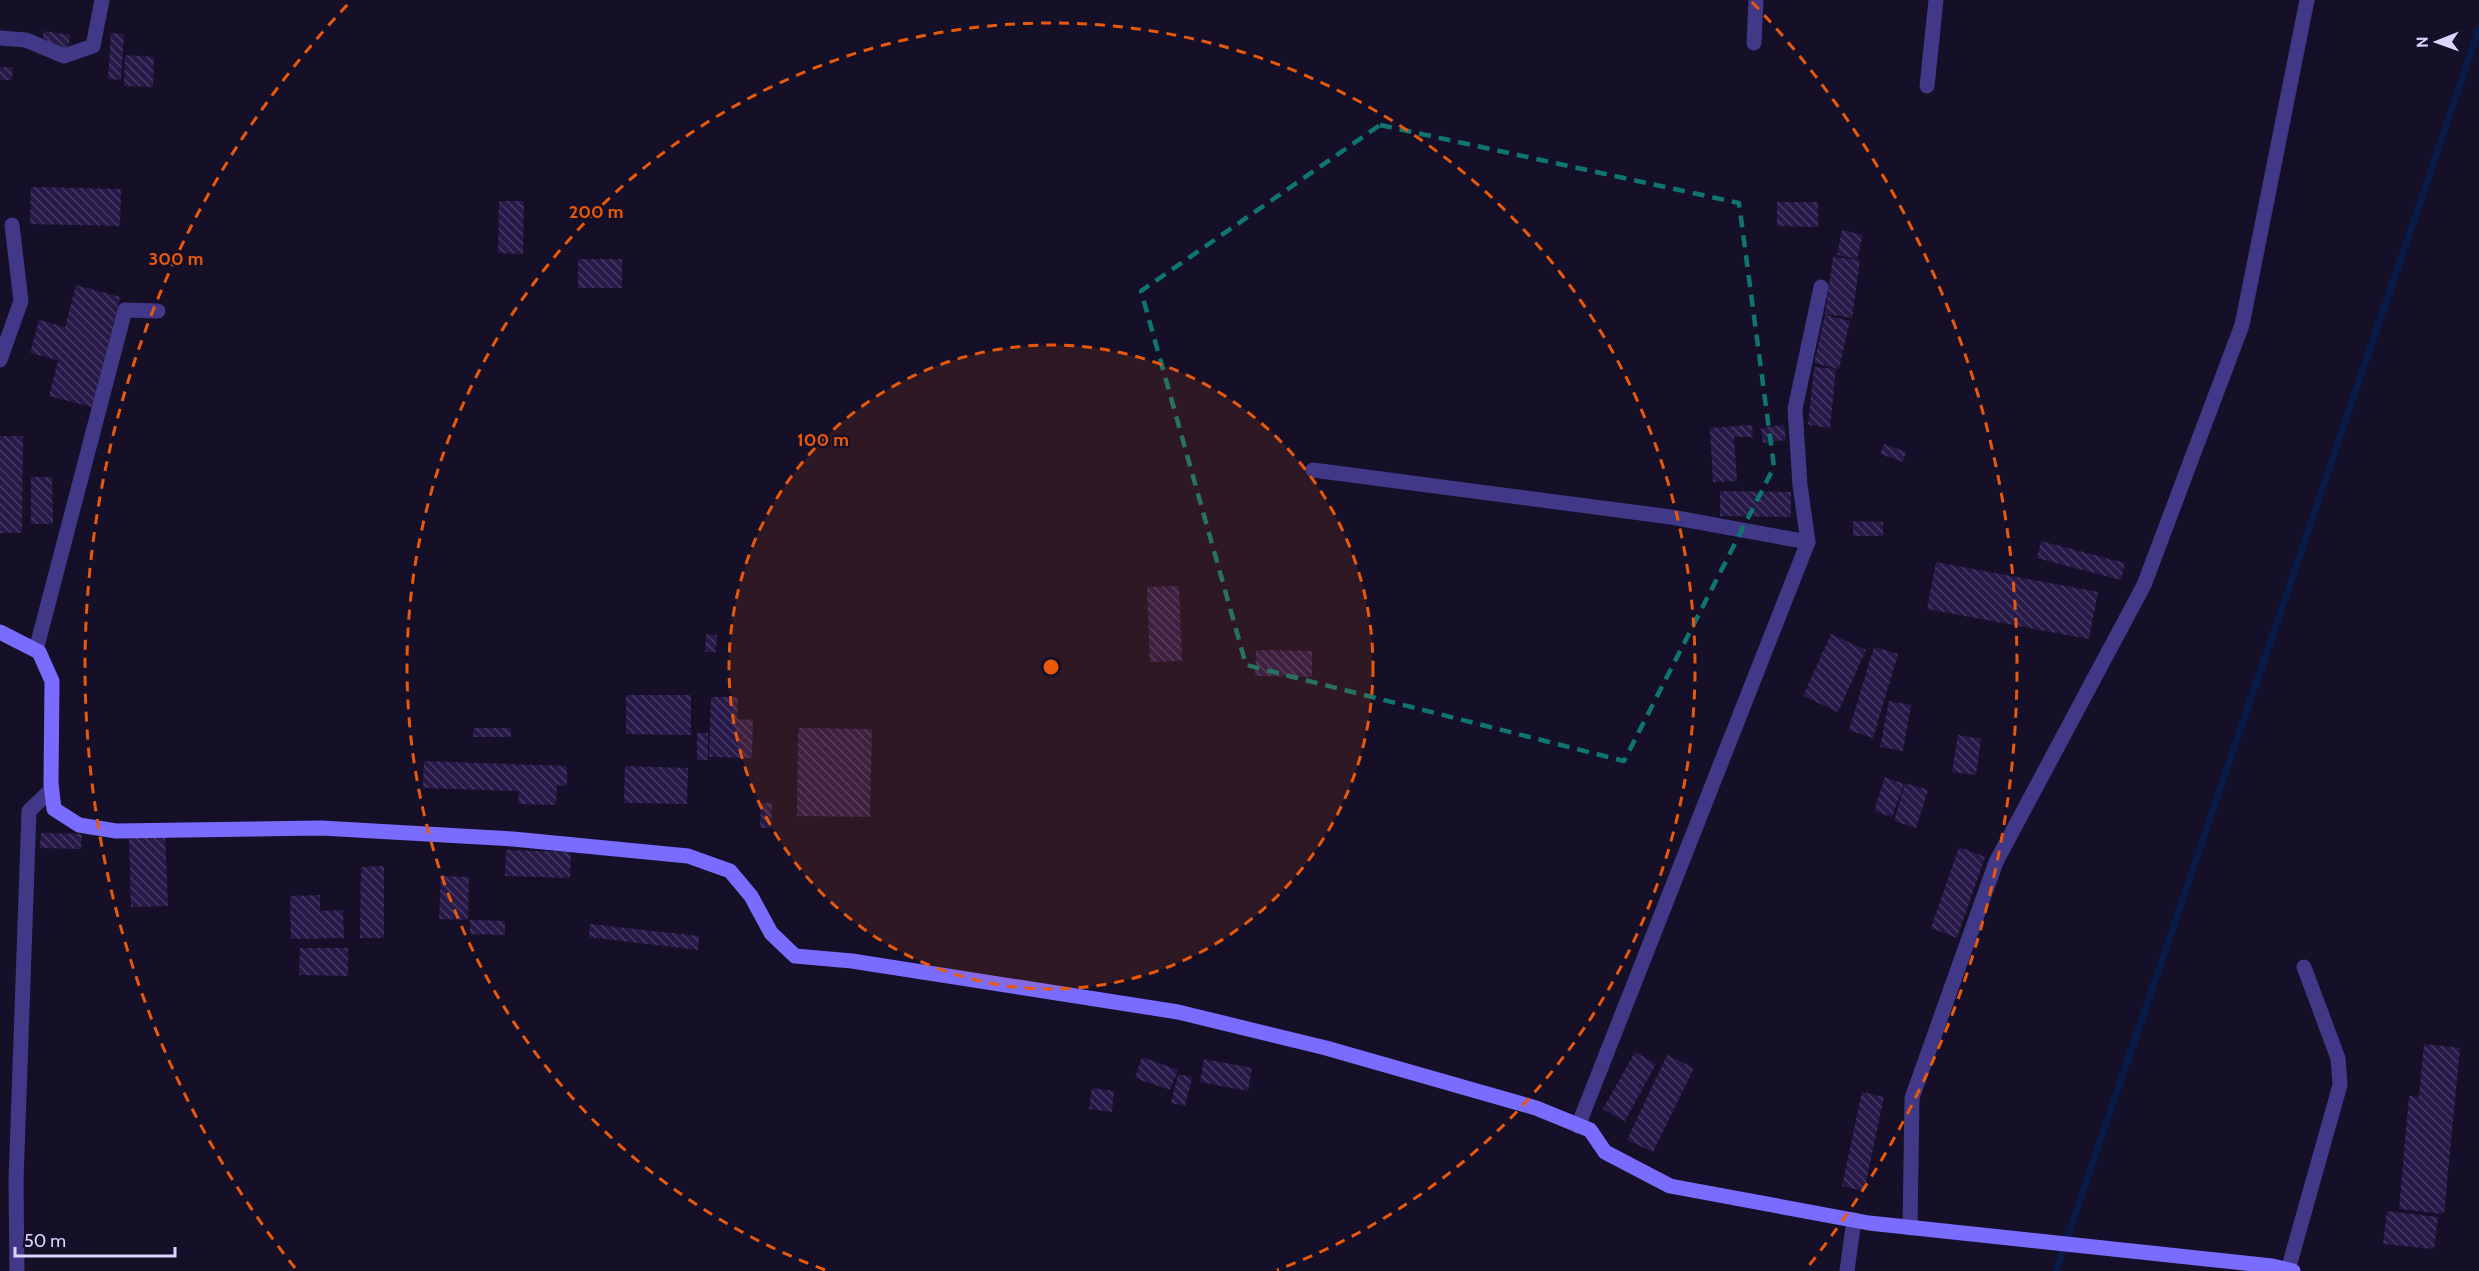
<svg xmlns="http://www.w3.org/2000/svg" width="2479" height="1271" font-family="Cabin,sans-serif">
	<style>
		.lines { fill: none; stroke-linecap: round; stroke-linejoin: round }
		.stream { stroke: #081b47; stroke-width: 7 }
		.building { fill: url(#building-back-hatch) }
		.street { stroke: #413888; stroke-width: 15 }
		.secondary { stroke: #7a6cff; stroke-width: 15 }
		.marked { fill: none; stroke: #0f766e; stroke-width: 4.5; stroke-dasharray: 12 8; stroke-linejoin: round }
		.ring { fill: none; stroke: #e8590c; stroke-width: 3; stroke-dasharray: 10 8 }
		.centre { fill: #e8590c; stroke: #150f28; stroke-width: 3 }
		.ring-label { font-size: 18px; text-anchor: middle; font-weight: bold; fill: #e8590c; stroke: #150f28; stroke-width: 4.5; stroke-linejoin: round; paint-order: stroke }
	</style>
	<defs>
		<pattern id="building-back-hatch" width="6" height="6" patternUnits="userSpaceOnUse" patternTransform="scale(1.5)"><rect width="6" height="6" fill="#271a49"/><path d="M-1 5l2 2M0 0l6 6M5-1l2 2" fill="none" stroke="#463a64"/></pattern>
	</defs>
	<rect width="100%" height="100%" fill="#150f28"/>
	<g class="lines">
		<path class="stream" d="M2056 1271 2479 29"/>
	</g>
	<g class="building">
		<path d="M44 31 70 35 68 49 41 45Z"/>
		<path d="M111 33 124 34 121 80 108 79Z"/>
		<path d="M125 55 154 57 153 87 124 86Z"/>
		<path d="M0 67H13L12 80H0Z"/>
		<path d="M31 187 121 189 120 226 30 224Z"/>
		<path d="M499 201H524L523 254 498 253Z"/>
		<path d="M1777 202H1818V227L1777 226Z"/>
		<path d="M1842 230 1863 235 1857 259 1837 255Z"/>
		<path d="M1833 257 1860 260 1852 318 1825 314Z"/>
		<rect x="578" y="259" width="44" height="29"/>
		<path d="M76 285 120 297 92 407 49 396 58 360 30 353 39 320 65 327Z"/>
		<path d="M1825 315 1850 321 1839 369 1814 363Z"/>
		<path d="M1814 367 1836 369 1830 428 1808 425Z"/>
		<path d="M1752 425 1753 437H1734L1737 481 1713 482 1710 428Z"/>
		<path d="M1784 425 1786 440 1763 443 1761 428Z"/>
		<path d="M0 436H23L22 533H0Z"/>
		<path d="M1884 444 1906 452 1903 462 1880 454Z"/>
		<path d="M31 477H52L53 524H31Z"/>
		<path d="M1720 491 1791 492V517L1720 516Z"/>
		<path d="M1853 521 1883 522V536H1853Z"/>
		<path d="M2041 541 2125 563 2121 580 2037 558Z"/>
		<path d="M1936 562 2098 592 2089 639 1927 609Z"/>
		<path d="M1179 586 1182 661 1150 662 1147 587Z"/>
		<path d="M706 634 717 635 716 652H705Z"/>
		<path d="M1831 634 1866 650 1838 712 1803 696Z"/>
		<path d="M1874 647 1898 654 1873 738 1849 730Z"/>
		<path d="M1256 650 1312 651V677L1255 676Z"/>
		<path d="M626 695H691V735L626 734Z"/>
		<path d="M711 697H738L737 719 753 720 752 758 709 757Z"/>
		<path d="M1889 701 1911 705 1903 751 1880 747Z"/>
		<path d="M474 728H511V737H473Z"/>
		<path d="M798 728 872 729 870 817 797 816Z"/>
		<rect x="697" y="733" width="11" height="27"/>
		<path d="M1958 735 1981 739 1976 775 1952 772Z"/>
		<path d="M424 761 567 766V786L557 785 556 805 518 804 519 791 423 788Z"/>
		<path d="M625 766 688 768 687 804 624 803Z"/>
		<path d="M1885 777 1904 784 1892 817 1874 811Z"/>
		<path d="M1905 783 1928 790 1916 828 1894 821Z"/>
		<path d="M761 803H772L771 828H760Z"/>
		<path d="M41 833 82 834 81 849 40 848Z"/>
		<path d="M165 834 168 906 131 907 129 835Z"/>
		<path d="M1959 847 1985 857 1957 938 1931 928Z"/>
		<path d="M506 850 571 852 570 878 505 876Z"/>
		<path d="M384 866V938H360L361 867Z"/>
		<path d="M441 876 469 877 468 920 439 919Z"/>
		<path d="M320 895V911L343 910 344 938 291 939 290 896Z"/>
		<path d="M470 920 505 921V935L470 934Z"/>
		<path d="M590 924 699 936 698 950 589 937Z"/>
		<path d="M300 948H348V976L299 975Z"/>
		<path d="M2424 1044 2460 1048 2444 1214 2399 1209 2409 1096 2419 1097Z"/>
		<path d="M1635 1052 1656 1064 1625 1121 1603 1109Z"/>
		<path d="M1667 1055 1694 1068 1653 1152 1627 1140Z"/>
		<path d="M1142 1057 1178 1070 1170 1090 1135 1078Z"/>
		<path d="M1204 1059 1252 1068 1248 1091 1200 1082Z"/>
		<path d="M1178 1074 1192 1077 1185 1106 1171 1103Z"/>
		<path d="M1092 1088 1114 1091 1112 1112 1089 1109Z"/>
		<path d="M1862 1092 1884 1097 1864 1191 1842 1186Z"/>
		<path d="M2387 1211 2438 1217 2434 1249 2383 1244Z"/>
	</g>
	<g class="lines">
		<g class="street">
			<path d="M0 38 26 40 64 56 93 46 102 0"/>
			<path d="M1754 43 1756 0"/>
			<path d="M1927 86 1936 0"/>
			<path d="M0 360 21 301 12 225"/>
			<path d="M1313 470 1671 517 1808 542"/>
			<path d="M36 650 125 310 158 311"/>
			<path d="M1578 1126 1808 542 1800 485 1795 409 1821 287"/>
			<path d="M1910 1228 1912 1098 1996 862 2144 585 2242 325 2307 0"/>
			<path d="M2288 1270 2340 1085 2338 1058 2304 967"/>
			<path d="M17 1271 16 1181 29 811 52 789"/>
			<path d="M1847 1271 1854 1220"/>
		</g>
		<path class="secondary" d="M0 632 39 652 52 681 51 784 54 809 79 825 116 831 321 828 513 839 688 856 730 871 751 896 771 933 795 956 852 961 1178 1012 1326 1048 1536 1108 1590 1130 1605 1152 1670 1186 1869 1223 2272 1266 2293 1271"/>
	</g>
	<path class="marked" d="M1380 125 1739 203 1774 467 1624 761 1246 665 1141 291Z"/>
	<circle cx="1051" cy="667" r="322" fill="#e8590c" fill-opacity=".12"/>
	<g class="ring">
		<circle cx="1051" cy="667" r="322"/>
		<path d="M825 1270A644 644 0 1 1 1277 1270"/>
		<path d="M295 1268A966 966 0 0 1 350 2M1752 2A966 966 0 0 1 1807 1268"/>
	</g>
	<circle cx="1051" cy="667" r="9" class="centre"/>
	<g class="ring-label">
		<text x="596" y="218">200 m</text>
		<text x="176" y="265">300 m</text>
		<text x="823" y="446">100 m</text>
	</g>
	<g transform="translate(2437 42) rotate(269)" stroke="#150f28" stroke-width="4.5" paint-order="stroke">
	<path d="M0-4.5L10 22L0 15L-10 22Z" fill="#ddd5ff"/>
	<text y="-9" font-size="16" font-weight="bold" text-anchor="middle" fill="#ddd5ff">N</text>
	</g>
	<path d="M15 1247v9h160v-9" fill="none" stroke="#ddd5ff" stroke-width="3"/>
	<text x="24" y="1247" font-size="18" fill="#ddd5ff" stroke="#150f28" stroke-width="4.5" paint-order="stroke">50 m</text>
</svg>
